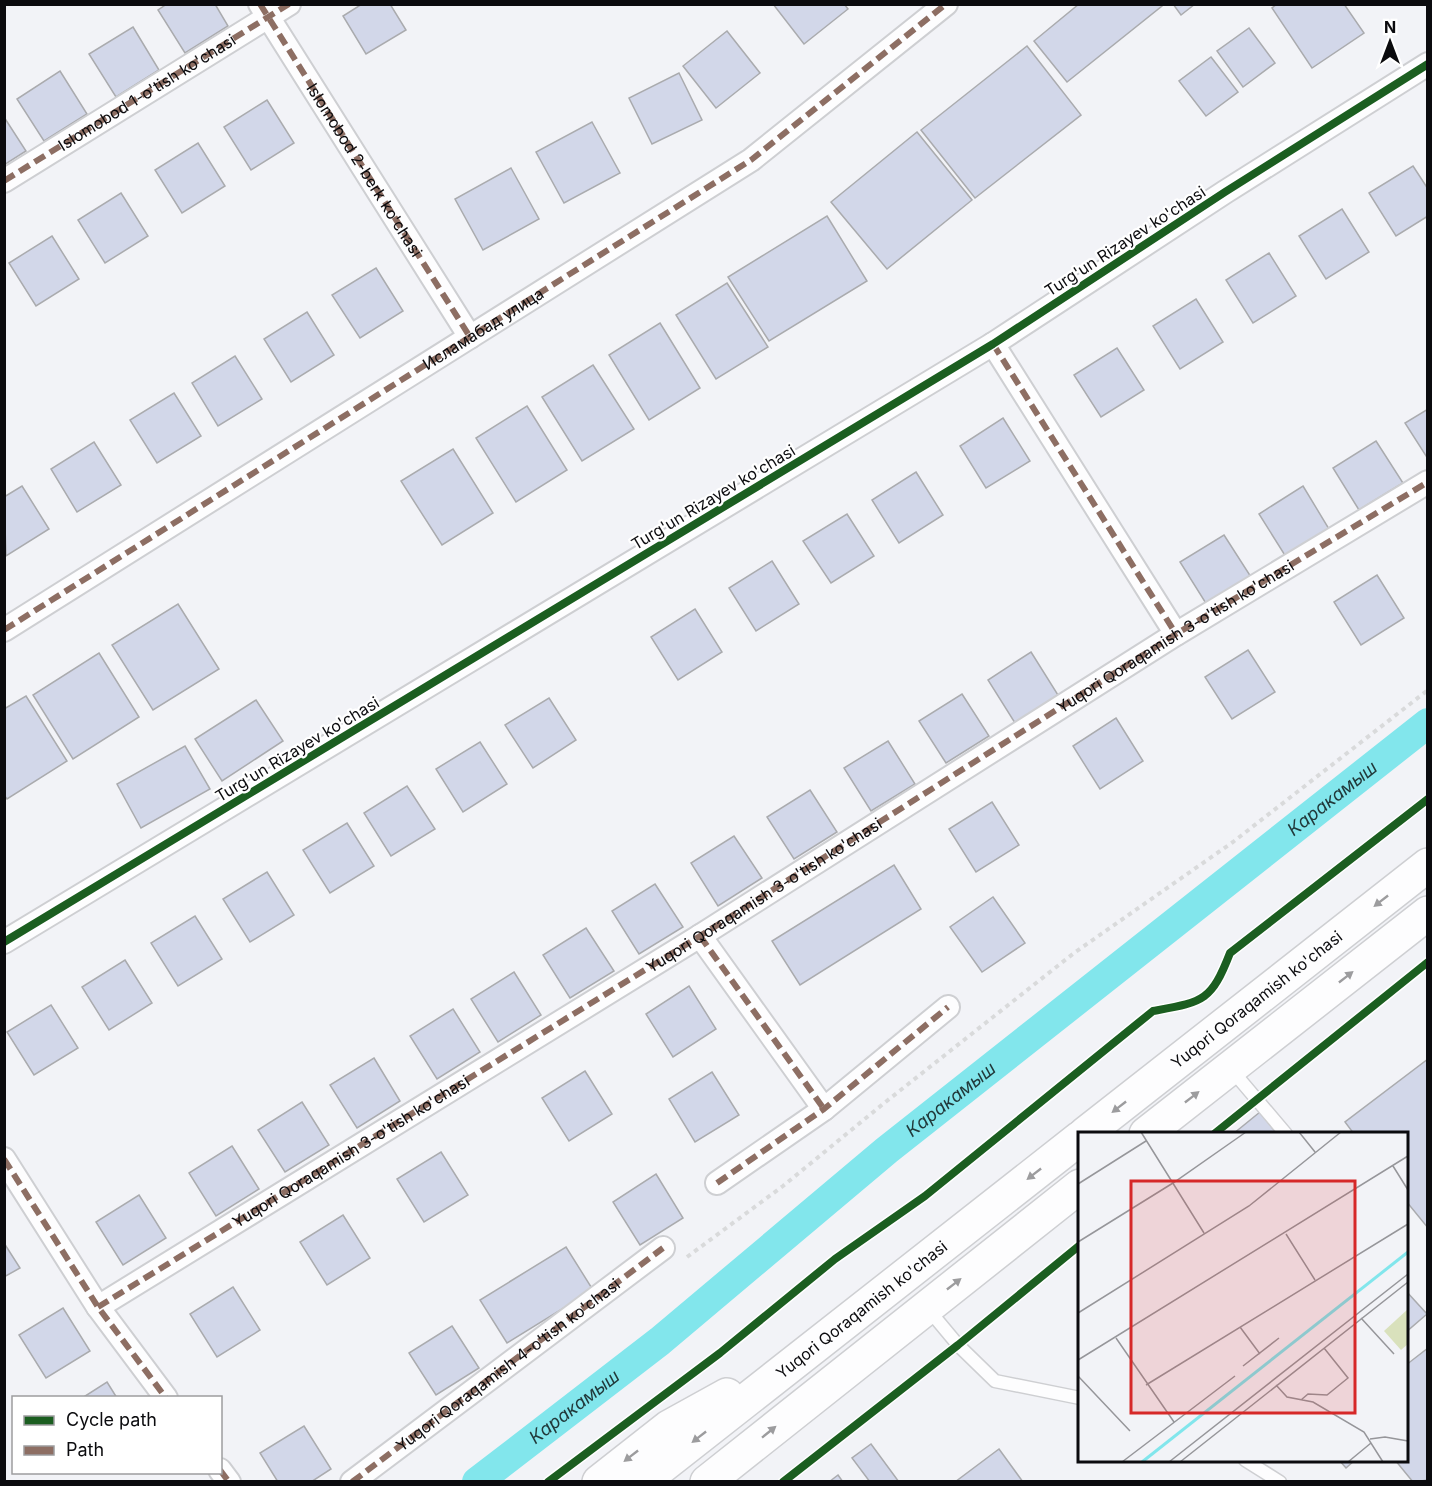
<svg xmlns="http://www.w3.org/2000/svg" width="1432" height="1486" font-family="Inter,sans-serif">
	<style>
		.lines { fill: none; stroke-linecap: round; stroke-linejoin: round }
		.canal { stroke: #82e6ec; stroke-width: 30 }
		.building { fill: #d2d7e9; stroke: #aaabae; stroke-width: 1.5 }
		.lane-casing { stroke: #cecfd2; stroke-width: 15 }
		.street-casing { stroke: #cecfd2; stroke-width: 26 }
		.secondary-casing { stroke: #cecfd2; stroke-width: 36 }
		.path { stroke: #d9dadb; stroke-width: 4; stroke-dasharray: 4.5 4.5; stroke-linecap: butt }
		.lane { stroke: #fdfdfe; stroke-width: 12 }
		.street { stroke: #fdfdfe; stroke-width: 22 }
		.secondary { stroke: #fdfdfe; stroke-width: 33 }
		.quiet { stroke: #8d6e63; stroke-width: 6; stroke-dasharray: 12 6; stroke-linecap: butt }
		.cycleway-casing { stroke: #fff; stroke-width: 11 }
		.cycleway { stroke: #1b5e20; stroke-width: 8 }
		.oneway { fill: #9c9c9e }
		.labels { text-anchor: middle; stroke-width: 4.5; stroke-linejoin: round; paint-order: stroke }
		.street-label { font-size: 16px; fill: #0b0b0e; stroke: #fff }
		.water-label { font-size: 18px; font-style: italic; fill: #21393a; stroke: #fff }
		.inset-river { fill: none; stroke: #82e6ec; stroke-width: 3 }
		.inset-road { fill: none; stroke: #96969a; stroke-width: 1.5 }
		.view { fill: #d62828; fill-opacity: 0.15; stroke: #d62828; stroke-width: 3 }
		.inset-edge { fill: none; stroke: #0b0b0e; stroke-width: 3 }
	</style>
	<rect width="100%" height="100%" fill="#f2f3f7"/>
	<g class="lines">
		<path class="canal" id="s1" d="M477 1482 660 1341 887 1150 1428 723"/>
	</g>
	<g class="building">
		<path d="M167 4H215L228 26 185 53 158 10Z"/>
		<path d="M362 4H390L406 30 366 54 343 16Z"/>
		<path d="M773 4H844L848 9 804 44Z"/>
		<path d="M1079 4H1161L1162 6 1067 82 1034 41Z"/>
		<path d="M1173 4H1195L1181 15Z"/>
		<path d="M1277 4H1344L1364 33 1312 68 1272 8Z"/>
		<path d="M133 27 159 70 116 97 89 54Z"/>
		<path d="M1249 28 1275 63 1243 87 1217 51Z"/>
		<path d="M727 31 760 73 716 108 683 66Z"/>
		<path d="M1027 46 1081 115 975 198 921 130Z"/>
		<path d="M1211 57 1238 92 1206 116 1179 81Z"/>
		<path d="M60 71 87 114 44 141 17 99Z"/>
		<path d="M679 73 702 120 652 144 629 98Z"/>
		<path d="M267 100 294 143 251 170 224 127Z"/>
		<path d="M4 117 26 151 4 165Z"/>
		<path d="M592 122 620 173 564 203 536 152Z"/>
		<path d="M917 132 972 200 887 269 831 202Z"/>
		<path d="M198 143 225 186 182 213 155 170Z"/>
		<path d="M1413 166 1428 189V216L1396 236 1369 193Z"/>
		<path d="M511 168 539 219 483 250 455 199Z"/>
		<path d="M121 193 148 236 105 263 78 220Z"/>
		<path d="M1342 209 1369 252 1326 279 1299 236Z"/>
		<path d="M827 216 867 281 769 341 728 277Z"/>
		<path d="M52 236 79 279 36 306 9 263Z"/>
		<path d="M1269 253 1296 296 1253 323 1226 280Z"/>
		<path d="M376 268 403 311 360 338 332 295Z"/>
		<path d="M727 283 768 347 716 379 676 315Z"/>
		<path d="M1196 299 1223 342 1180 369 1153 326Z"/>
		<path d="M307 312 334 355 291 382 264 339Z"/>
		<path d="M660 323 700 388 649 420 609 355Z"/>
		<path d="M1117 348 1144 390 1101 417 1074 375Z"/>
		<path d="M235 356 262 399 218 426 192 383Z"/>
		<path d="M593 365 634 429 582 461 542 397Z"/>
		<path d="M174 393 201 436 157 463 130 420Z"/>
		<path d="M527 406 567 470 516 502 476 438Z"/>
		<path d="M1428 409V459L1405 423Z"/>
		<path d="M1003 418 1030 461 986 488 960 446Z"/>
		<path d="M1376 441 1403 483 1359 510 1333 468Z"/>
		<path d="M94 442 121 485 77 512 51 469Z"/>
		<path d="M453 449 493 513 442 545 401 481Z"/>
		<path d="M916 472 943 515 899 543 872 500Z"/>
		<path d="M22 486 49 529 6 556 4 497Z"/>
		<path d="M1303 486 1329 529 1286 557 1259 514Z"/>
		<path d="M847 514 874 556 831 583 803 541Z"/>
		<path d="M1224 535 1251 577 1207 605 1180 562Z"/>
		<path d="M772 561 799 604 756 631 729 588Z"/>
		<path d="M1377 575 1404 618 1361 645 1334 602Z"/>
		<path d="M178 604 219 669 153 710 112 645Z"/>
		<path d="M695 609 722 652 678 680 651 637Z"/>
		<path d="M1248 650 1275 692 1232 719 1205 677Z"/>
		<path d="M1031 652 1058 695 1015 723 988 680Z"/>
		<path d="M99 653 139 717 73 759 33 695Z"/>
		<path d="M962 694 989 736 946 763 919 721Z"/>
		<path d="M26 696 67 761 7 799 4 795V709Z"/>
		<path d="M549 698 576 740 533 768 505 725Z"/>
		<path d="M256 700 283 741 222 781 195 739Z"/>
		<path d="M1116 718 1143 761 1100 789 1073 746Z"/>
		<path d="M888 741 915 784 871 811 844 768Z"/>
		<path d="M480 742 507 784 463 812 436 769Z"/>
		<path d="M185 746 210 789 141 828 117 784Z"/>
		<path d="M407 786 435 829 391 856 364 813Z"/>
		<path d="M810 790 837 832 794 859 767 817Z"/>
		<path d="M992 802 1019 845 976 872 949 829Z"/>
		<path d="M347 823 374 866 330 893 303 850Z"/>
		<path d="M734 836 762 878 718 906 691 863Z"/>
		<path d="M894 865 921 909 800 985 772 941Z"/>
		<path d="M267 872 294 915 250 942 223 899Z"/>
		<path d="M655 884 683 927 639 954 612 911Z"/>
		<path d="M993 897 1025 943 982 972 950 927Z"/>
		<path d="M195 916 222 959 178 986 151 943Z"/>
		<path d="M586 928 614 971 570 998 543 955Z"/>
		<path d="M125 960 152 1003 109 1030 82 987Z"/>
		<path d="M514 972 541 1015 498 1042 471 999Z"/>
		<path d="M689 986 716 1029 673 1057 646 1014Z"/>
		<path d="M51 1005 78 1048 34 1075 7 1032Z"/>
		<path d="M453 1009 480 1052 437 1079 410 1036Z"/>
		<path d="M374 1058 400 1101 357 1128 330 1085Z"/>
		<path d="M1428 1059V1228L1406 1201V1134H1354L1345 1122Z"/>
		<path d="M585 1071 612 1114 569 1141 542 1098Z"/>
		<path d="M712 1072 739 1115 695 1142 669 1099Z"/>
		<path d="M302 1102 329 1145 285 1172 258 1130Z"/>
		<path d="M1260 1112 1277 1134H1233Z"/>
		<path d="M232 1146 259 1189 216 1216 189 1173Z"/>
		<path d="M441 1152 468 1195 424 1222 397 1179Z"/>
		<path d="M656 1174 683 1218 640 1245 613 1202Z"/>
		<path d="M139 1195 166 1238 123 1265 96 1222Z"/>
		<path d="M343 1215 370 1258 327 1285 300 1242Z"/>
		<path d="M4 1243 20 1268 4 1277Z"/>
		<path d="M566 1247 593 1290 507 1343 480 1300Z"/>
		<path d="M233 1287 260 1330 217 1357 190 1314Z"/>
		<path d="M1406 1291 1427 1314 1406 1332Z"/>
		<path d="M63 1308 90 1351 46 1378 19 1335Z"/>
		<path d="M452 1326 479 1368 436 1395 409 1353Z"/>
		<path d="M1428 1348V1480L1413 1482 1395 1460H1406V1365Z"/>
		<path d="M107 1382 117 1398H82Z"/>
		<path d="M304 1426 331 1469 311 1482H278L260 1453Z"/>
		<path d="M871 1444 899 1482H870L852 1458Z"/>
		<path d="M999 1449 1023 1482H955Z"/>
		<path d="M1339 1460H1355L1346 1468Z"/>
		<path d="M838 1475 843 1482H829Z"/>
	</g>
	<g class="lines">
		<g class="lane-casing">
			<g id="lane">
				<path d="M1230 1068 1286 1134"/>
				<path d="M928 1309 958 1345 995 1381 1080 1398"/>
				<path d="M1245 1460 1280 1482"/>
			</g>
		</g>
		<g class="street-casing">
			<g id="street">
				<path d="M260 4 470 337"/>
				<path id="s2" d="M4 181 289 4"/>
				<path d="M993 344 1176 634"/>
				<path d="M4 630 751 160 946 4"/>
				<path d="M700 936 824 1109"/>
				<path d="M4 942 993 344 1225 192 1428 64"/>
				<path d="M4 1159 98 1307 166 1398"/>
				<path d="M717 1183 824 1109 948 1007"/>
				<path id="s3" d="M98 1307 700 936 1176 634 1428 482"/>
				<path d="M220 1470 229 1482"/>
				<path d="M352 1482 663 1248"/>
			</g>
		</g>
		<g class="secondary-casing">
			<g id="secondary">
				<path id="s4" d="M1085 1134 1428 865"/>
				<path d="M1146 1134 1428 913"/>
				<path d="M599 1482 669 1427 727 1395"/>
				<path id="s5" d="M642 1482 1080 1138"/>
				<path d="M707 1482 1080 1186"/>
			</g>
		</g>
		<g class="path">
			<path d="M1271 1087 1428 962"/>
			<path d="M1214 1134 1242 1111"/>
			<path d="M687 1257 783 1186 883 1104 1074 953 1233 842 1428 690"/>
			<path d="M972 1333 1080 1245"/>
			<path d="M678 1384 720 1353 835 1259 925 1196 1153 1011C1203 1002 1211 1002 1230 953L1428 799"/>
			<path d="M548 1482 574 1462"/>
			<path d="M783 1482 943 1357"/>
		</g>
		<use href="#lane" class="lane"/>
		<use href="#street" class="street"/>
		<use href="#secondary" class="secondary"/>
		<g class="quiet">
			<path id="s6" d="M260 4 470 337"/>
			<path d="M4 181 289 4"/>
			<path d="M993 344 1176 634"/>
			<path id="s7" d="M4 630 751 160 946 4"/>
			<path d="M700 936 824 1109"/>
			<path d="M4 1159 98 1307 166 1398"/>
			<path d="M717 1183 824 1109 948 1007"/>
			<path d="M98 1307 700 936 1176 634 1428 482"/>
			<path d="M220 1470 229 1482"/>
			<path id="s8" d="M352 1482 663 1248"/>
		</g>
		<g class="cycleway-casing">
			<g id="cycleway">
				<path d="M4 942 993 344 1225 192 1428 64"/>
				<path d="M1214 1134 1428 962"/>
				<path d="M548 1482 720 1353 835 1259 925 1196 1153 1011C1203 1002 1211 1002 1230 953L1428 799"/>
				<path d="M783 1482 958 1345 1080 1245"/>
			</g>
		</g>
		<use href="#cycleway" class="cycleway"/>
	</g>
	<defs><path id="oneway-solid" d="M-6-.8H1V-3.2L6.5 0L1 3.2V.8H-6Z" transform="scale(1.5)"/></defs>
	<g class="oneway">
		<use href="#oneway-solid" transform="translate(1381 901) rotate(142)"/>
		<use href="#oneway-solid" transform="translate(1346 977) rotate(-38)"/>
		<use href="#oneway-solid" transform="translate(1192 1097) rotate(-38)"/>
		<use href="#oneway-solid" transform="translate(1119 1107) rotate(142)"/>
		<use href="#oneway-solid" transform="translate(1034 1174) rotate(142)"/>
		<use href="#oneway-solid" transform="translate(954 1284) rotate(-38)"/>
		<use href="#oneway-solid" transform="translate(769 1432) rotate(-39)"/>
		<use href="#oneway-solid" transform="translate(699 1437) rotate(142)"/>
		<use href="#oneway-solid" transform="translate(631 1456) rotate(142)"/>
	</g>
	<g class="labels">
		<g class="street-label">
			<text dy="6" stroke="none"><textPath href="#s2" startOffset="168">Islomobod 1-o'tish ko'chasi</textPath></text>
			<text dy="6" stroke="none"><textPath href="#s6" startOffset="196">Islomobod 2-berk ko'chasi</textPath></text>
			<text transform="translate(1125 241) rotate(-33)" y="6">Turg'un Rizayev ko'chasi</text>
			<text dy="6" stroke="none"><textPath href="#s7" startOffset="566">Исламабад улица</textPath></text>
			<text transform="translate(713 497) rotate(-31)" y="6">Turg'un Rizayev ko'chasi</text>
			<text dy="6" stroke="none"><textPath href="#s3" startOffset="1269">Yuqori Qoraqamish 3-o'tish ko'chasi</textPath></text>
			<text transform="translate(297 749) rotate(-31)" y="6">Turg'un Rizayev ko'chasi</text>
			<text dy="6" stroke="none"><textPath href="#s3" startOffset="783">Yuqori Qoraqamish 3-o'tish ko'chasi</textPath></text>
			<text dy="6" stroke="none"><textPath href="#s4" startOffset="218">Yuqori Qoraqamish ko'chasi</textPath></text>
			<text dy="6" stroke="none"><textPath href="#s3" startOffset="297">Yuqori Qoraqamish 3-o'tish ko'chasi</textPath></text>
			<text dy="6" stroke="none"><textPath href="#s5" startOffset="279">Yuqori Qoraqamish ko'chasi</textPath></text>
			<text dy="6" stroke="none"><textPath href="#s8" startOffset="195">Yuqori Qoraqamish 4-o'tish ko'chasi</textPath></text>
		</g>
		<g class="water-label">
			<text dy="6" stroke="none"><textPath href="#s1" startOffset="1095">Каракамыш</textPath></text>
			<text dy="6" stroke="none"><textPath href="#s1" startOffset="609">Каракамыш</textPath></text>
			<text dy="6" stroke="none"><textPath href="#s1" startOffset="123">Каракамыш</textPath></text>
		</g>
	</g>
	<g transform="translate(1078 1132)">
		<rect width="330" height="330" fill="#f2f3f7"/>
		<path d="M330 177V212L323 218 306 199Z" fill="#d9e1bc"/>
		<path class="inset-river" d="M64 330 330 120"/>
		<path class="inset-road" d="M63 0 126 101M221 0 237 20M315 34 330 58M0 52 68 9M208 102 237 148M0 110 95 51 168 0M0 181 171 74 263 0M283 186 316 222M162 195 182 222M38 206 96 290M0 228 330 24M165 234 201 206M0 244 52 299M68 253 330 92M198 253 209 265 235 270 286 300 305 330M223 268 230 262 249 263 270 246 246 216M292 307 307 305 330 309M44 330 157 244M91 330 330 142M102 330 330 150M270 330 293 311"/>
		<path class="view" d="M53 49H277V281H53Z"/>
		<rect width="330" height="330" class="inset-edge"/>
	</g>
	<rect width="1432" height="1486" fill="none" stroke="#0b0b0e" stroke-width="12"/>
	<rect x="12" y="1396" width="210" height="78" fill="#ffffff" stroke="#9d9d9f" stroke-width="1.5"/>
	<rect x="24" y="1416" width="30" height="9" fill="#1b5e20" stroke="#9d9d9f" stroke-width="1.5"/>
	<text x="66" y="1426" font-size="18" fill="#0b0b0e">Cycle path</text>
	<rect x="24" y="1446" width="30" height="9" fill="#8d6e63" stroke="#9d9d9f" stroke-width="1.5"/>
	<text x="66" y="1456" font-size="18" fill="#0b0b0e">Path</text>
	<g transform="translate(1390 42)" stroke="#ffffff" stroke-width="4.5" paint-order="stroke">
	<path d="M0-4.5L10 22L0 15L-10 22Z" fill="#0b0b0e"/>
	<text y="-9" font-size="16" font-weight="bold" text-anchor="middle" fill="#0b0b0e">N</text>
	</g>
</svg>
